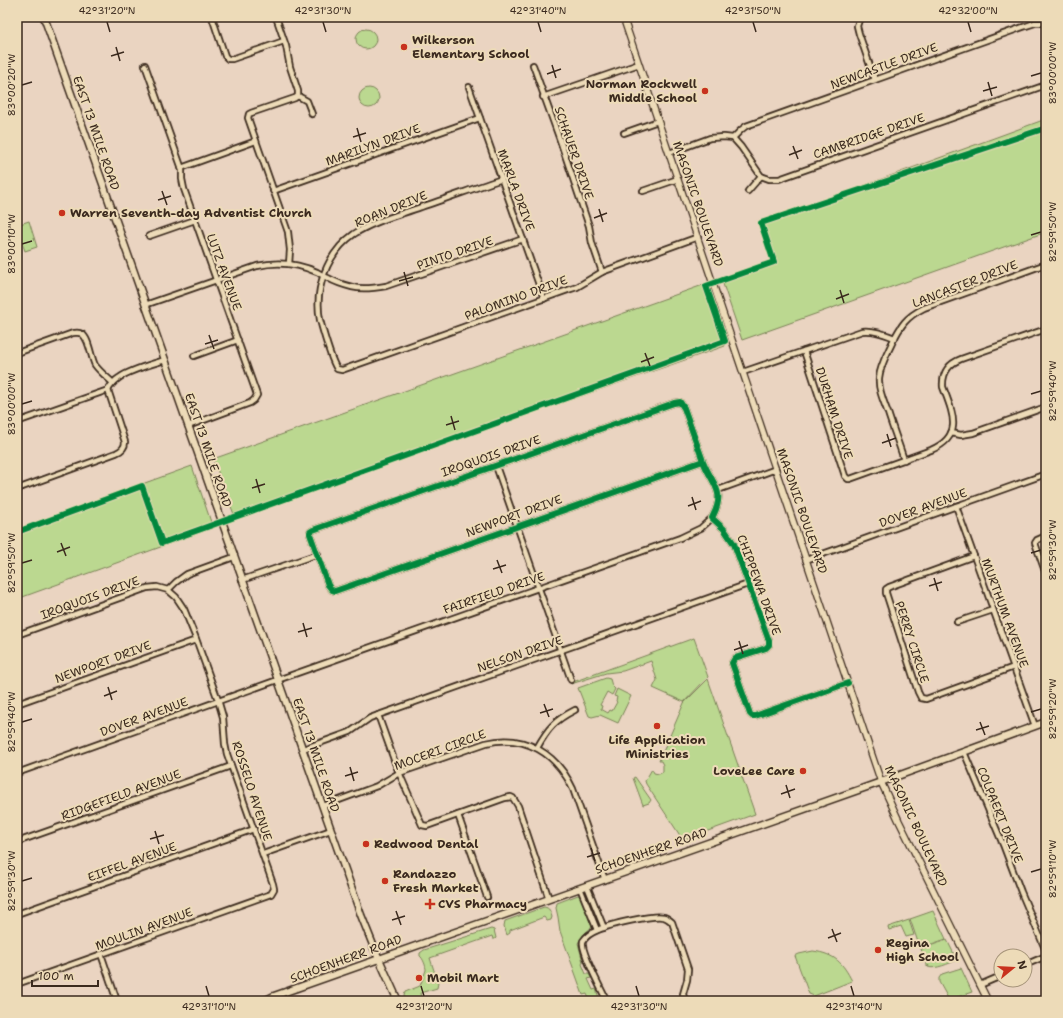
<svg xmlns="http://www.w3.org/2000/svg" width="1063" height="1018" font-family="'Shantell Sans',sans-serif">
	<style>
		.green { fill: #bbd890; stroke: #7b8157 }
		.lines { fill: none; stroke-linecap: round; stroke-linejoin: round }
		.minor-casing { stroke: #3b2a1e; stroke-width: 8 }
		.tertiary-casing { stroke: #3b2a1e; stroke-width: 8 }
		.secondary-casing { stroke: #3b2a1e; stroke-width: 9 }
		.minor { stroke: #eddbb8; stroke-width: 4.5 }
		.tertiary { stroke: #eddbb8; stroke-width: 5.5 }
		.secondary { stroke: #eddbb8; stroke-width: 6 }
		.cycleway-casing { stroke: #eddbb8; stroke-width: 8 }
		.cycleway { stroke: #00873e; stroke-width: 6 }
		.ticks { fill: none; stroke: #3b2a1e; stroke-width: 1.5 }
		.poi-dot { fill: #c8321e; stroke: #eddbb8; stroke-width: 1.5 }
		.labels { text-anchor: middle; stroke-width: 4; stroke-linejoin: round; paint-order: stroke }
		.poi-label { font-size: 12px; font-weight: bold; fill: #3b2a1e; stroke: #eddbb8; text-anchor: start }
		.street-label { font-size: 12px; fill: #3b2a1e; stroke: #eddbb8 }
		.neatline { fill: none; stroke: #3b2a1e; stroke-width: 1.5 }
		.ticks-label { font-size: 10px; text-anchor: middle; fill: #3b2a1e }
	</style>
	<rect width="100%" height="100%" fill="#ead4c1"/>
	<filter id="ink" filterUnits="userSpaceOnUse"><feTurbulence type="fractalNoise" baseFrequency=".025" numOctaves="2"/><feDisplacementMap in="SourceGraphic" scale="8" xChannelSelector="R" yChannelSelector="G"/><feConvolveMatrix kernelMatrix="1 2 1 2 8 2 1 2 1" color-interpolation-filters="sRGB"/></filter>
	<g filter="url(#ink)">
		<g class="green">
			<circle cx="366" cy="39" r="10"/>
			<circle cx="369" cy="98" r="10"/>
			<path d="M1046 119V232L742 340 722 281 774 262 761 223Z"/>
			<path d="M29 221 37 247 25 251 17 230V225Z"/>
			<path d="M703 285 725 346 235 517 213 459Z"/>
			<path d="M192 466 213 528 17 599V529Z"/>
			<path d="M694 638 708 677 684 702 653 688 657 680 651 661 623 671 606 673 571 684 570 683Z"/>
			<path d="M606 678 610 679 612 686 615 689 612 695 607 692 600 705 602 706 601 709 608 713 610 710 612 711 617 702 616 701 617 697 614 696 617 689 631 696 618 723 600 715 592 717 589 716 578 688Z"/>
			<path d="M708 679 755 814 683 840 646 784 645 781 652 769 654 773 659 774 663 772V765L661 761H659L684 703Z"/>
			<path d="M635 777 651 800 649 803 643 805 633 778Z"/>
			<path d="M578 895 581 897 592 927 585 933 578 943 583 962 582 964 586 974H589L591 978 588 979 593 990 596 989 600 1001H590L587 994 583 995 560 931 558 917 556 908 557 903Z"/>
			<path d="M544 907C550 908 550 911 552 917L551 920 547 921 544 917 510 930V933L507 935 504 926 505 921Z"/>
			<path d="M933 911 946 939 920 948 910 919Z"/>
			<path d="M909 920 914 935 906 937 901 926 889 930 888 927Z"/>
			<path d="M491 929 494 930 496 938 495 939H493L492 936 430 958 438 983 437 988 420 993 422 1001H406L404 996 405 992 420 986 426 970C426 966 423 958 420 956V953L424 950Z"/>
			<path d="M947 940 957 960C950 963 935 970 928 967L929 965 927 967V965L921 949Z"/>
			<path d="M813 951C835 954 843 963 852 981L814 996 809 994 795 956 799 954Z"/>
			<path d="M961 968 972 992 949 1000 939 982V978L942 974Z"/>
		</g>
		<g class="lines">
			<g class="minor-casing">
				<g id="minor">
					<path d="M212 17 225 56 228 59H232L284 41"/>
					<path d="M276 17 286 46 290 67 298 91V96"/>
					<path d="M860 17 857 26 859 34 875 80"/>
					<path d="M145 65 182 169V179L184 189 257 395 254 400 250 403 188 426"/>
					<path d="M533 65 561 143 589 226 592 243 602 272"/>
					<path d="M469 87 544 299"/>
					<path d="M298 96 307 101 312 114"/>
					<path d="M543 97 639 64"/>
					<path d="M624 133 658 121"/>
					<path d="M733 138 741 130 746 126 1023 27 1035 23H1046"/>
					<path d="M669 153 710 138 724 137 733 138 741 147 761 176 769 179H779L1046 85"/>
					<path d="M181 168 256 141"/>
					<path d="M502 179C475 188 448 198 421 207 399 215 374 221 354 234 327 253 314 289 320 320 323 331 331 360 337 369L342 370 568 290 577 287 602 272 698 237"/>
					<path d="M273 191 480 118"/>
					<path d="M643 191 678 179"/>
					<path d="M748 191 761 176"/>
					<path d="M149 236 195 220"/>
					<path d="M289 264 290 250 288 232 248 118 249 114 251 113 295 98 298 96"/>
					<path d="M145 305 257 266C278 261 297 263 317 272 321 274 325 277 328 278 335 282 344 285 352 287 363 290 375 288 386 286L523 239"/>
					<path d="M804 351 845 476 848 479H850L931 450C964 436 953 414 943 387 942 373 948 364 961 359L1046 329"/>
					<path d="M17 353 73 333C76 333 79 332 82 334 89 338 91 358 95 365 100 372 107 377 113 383"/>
					<path d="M194 356 238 340"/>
					<path d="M743 372 862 331C874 330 884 334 895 338"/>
					<path d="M17 422 108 390C111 385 114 381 119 378 129 370 152 364 165 360"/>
					<path d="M951 433 961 435 973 433 1046 407"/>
					<path d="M904 460C899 444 893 429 888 413 884 402 878 390 879 378 880 366 887 354 892 343 901 325 906 317 924 308L1046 264"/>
					<path d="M703 461 335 591 332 590 328 585 310 534V532L313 530 674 403 680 402 684 408 703 461C712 485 727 490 712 518L724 529 734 544 769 641V645L766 648 735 658 732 663 750 714 752 716H755L848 683"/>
					<path d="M496 466 571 680"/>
					<path d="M17 489 116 453C121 451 125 448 125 442L108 390"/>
					<path d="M718 490 776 469"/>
					<path d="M956 506 1035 726"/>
					<path d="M1046 536 1037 540 1035 543 1046 574"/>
					<path d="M974 556 889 587 886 589V593L918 692 921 698 926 699 1014 667"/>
					<path d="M806 560 1046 474"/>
					<path d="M242 580 318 554"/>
					<path d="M957 622 993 610"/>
					<path d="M17 635 147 588 157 587 168 590 176 582 187 574 234 557"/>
					<path d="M17 704 196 640"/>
					<path d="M378 715 397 768 422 825 427 826 505 798 511 797 513 798 518 806 549 899"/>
					<path d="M537 748C548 728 555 720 575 710"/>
					<path d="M303 749 350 732 370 718 748 584"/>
					<path d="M964 752 1004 847 1021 892 1046 951"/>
					<path d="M17 773 269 683 680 538 701 528 712 518"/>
					<path d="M323 806 377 786 399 773 486 743C525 733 557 754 573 789L605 880"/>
					<path d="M458 815 487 897"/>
					<path d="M17 842 231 766"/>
					<path d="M263 854 331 830"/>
					<path d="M587 886 604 928"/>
					<path d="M580 888 597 930"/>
					<path d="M17 914 254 829"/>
					<path d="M101 954 117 1001"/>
					<path d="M1025 965 1046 956"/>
					<path d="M17 984 271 894 274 889 273 884 227 754 225 744 223 717 218 700 195 636 184 609 176 597 168 590"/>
					<path d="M980 985 1001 976"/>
					<path d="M607 1001C602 991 580 950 583 941 586 936 593 932 598 930 608 925 654 914 664 917 668 918 669 920 672 922L688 969 687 980 683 994 685 1001"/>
				</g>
			</g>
			<g class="tertiary-casing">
				<path id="tertiary" d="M623 17 881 782 899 821 988 1001"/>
			</g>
			<g class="secondary-casing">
				<g id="secondary">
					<path d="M44 17 361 915 375 950 398 1001"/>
					<path d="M264 1001 274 996 881 782 1046 722"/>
				</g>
			</g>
			<use href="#minor" class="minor"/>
			<use href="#tertiary" class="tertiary"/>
			<use href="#secondary" class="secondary"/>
			<g class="cycleway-casing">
				<g id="cycleway">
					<path d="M703 461 335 591 332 590 328 585 310 534V532L313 530 674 403 680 402 684 408 703 461C712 485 727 490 712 518L724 529 734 544 769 641V645L766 648 735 658 732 663 750 714 752 716H755L848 683"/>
					<path d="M17 532 142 486 162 543 725 341 706 286 774 262 761 223 1046 128"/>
				</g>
			</g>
			<use href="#cycleway" class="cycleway"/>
		</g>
	</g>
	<path class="ticks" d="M107 22 110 32M323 22 326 32M538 22 541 32M753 22 756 32M968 22 971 32M116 47 120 61M111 56 124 52M552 65 556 78M547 74 561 69M1031 76 1041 73M988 82 992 96M22 85 32 82M983 91 997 87M357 128 361 142M353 137 366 133M793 146 798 159M789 155 802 150M162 191 167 205M158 200 171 196M599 209 603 222M594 218 607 213M1031 235 1041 232M22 244 32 241M404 272 408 286M399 281 413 277M840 290 844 303M836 299 849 294M209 335 214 349M205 344 218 340M645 353 650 366M641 362 654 357M1031 394 1041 391M22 404 32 401M451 416 455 430M446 425 459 421M887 434 891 447M882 443 896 438M256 479 260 493M252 488 265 484M692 497 696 510M688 506 701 501M61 543 66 556M57 552 70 547M1031 553 1041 550M497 560 502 573M22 563 32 560M493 569 506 565M934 578 938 591M929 586 942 582M303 623 307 637M298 632 312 628M739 641 743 654M734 650 748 645M108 687 112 700M104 696 117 691M544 704 549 717M1031 712 1041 709M540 713 553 709M22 722 32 719M980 722 985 735M976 730 989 726M350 767 354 781M345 776 358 772M786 785 790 798M781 794 795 789M155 831 159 844M150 839 164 835M591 848 595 861M587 857 600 853M1031 872 1041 869M22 881 32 878M396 911 401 925M392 920 405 916M832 929 837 942M828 938 841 933M206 986 209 996M421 986 424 996M636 986 639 996M851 986 854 996"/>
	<g class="poi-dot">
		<circle cx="404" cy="47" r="4"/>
		<circle cx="705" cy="91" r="4"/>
		<circle cx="62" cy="213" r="4"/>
		<circle cx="657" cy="726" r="4"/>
		<circle cx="803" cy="771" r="4"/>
		<circle cx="366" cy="844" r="4"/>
		<circle cx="385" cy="881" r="4"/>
		<path d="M428 898h4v4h4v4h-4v4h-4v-4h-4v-4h4z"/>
		<circle cx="878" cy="950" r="4"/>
		<circle cx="419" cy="978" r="4"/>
	</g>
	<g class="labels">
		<g class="poi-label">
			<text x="412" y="44">Wilkerson<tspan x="412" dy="14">Elementary School</tspan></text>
			<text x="697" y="88" text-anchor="end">Norman Rockwell<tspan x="697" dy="14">Middle School</tspan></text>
			<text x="70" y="217">Warren Seventh-day Adventist Church</text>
			<text x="657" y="744" text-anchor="middle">Life Application<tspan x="657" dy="14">Ministries</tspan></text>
			<text x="795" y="775" text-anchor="end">LoveLee Care</text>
			<text x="374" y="848">Redwood Dental</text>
			<text x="393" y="878">Randazzo<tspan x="393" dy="14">Fresh Market</tspan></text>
			<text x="438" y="908">CVS Pharmacy</text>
			<text x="886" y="947">Regina<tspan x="886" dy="14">High School</tspan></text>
			<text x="427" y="982">Mobil Mart</text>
		</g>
		<g class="street-label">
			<text transform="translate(884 66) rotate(-20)" y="4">NEWCASTLE DRIVE</text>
			<text transform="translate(96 133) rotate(71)" y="4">EAST 13 MILE ROAD</text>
			<text transform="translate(869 136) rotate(-19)" y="4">CAMBRIDGE DRIVE</text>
			<text transform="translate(373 145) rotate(-20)" y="4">MARILYN DRIVE</text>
			<text transform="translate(574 153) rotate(71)" y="4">SCHAUER DRIVE</text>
			<text transform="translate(516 190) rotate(70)" y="4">MARLA DRIVE</text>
			<text transform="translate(698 204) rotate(71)" y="4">MASONIC BOULEVARD</text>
			<text transform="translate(391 209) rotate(-22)" y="4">ROAN DRIVE</text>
			<text transform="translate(455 253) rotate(-19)" y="4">PINTO DRIVE</text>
			<text transform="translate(224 272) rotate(70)" y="4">LUTZ AVENUE</text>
			<text transform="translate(965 284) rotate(-21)" y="4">LANCASTER DRIVE</text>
			<text transform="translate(516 298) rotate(-20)" y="4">PALOMINO DRIVE</text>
			<text transform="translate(834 413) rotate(72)" y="4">DURHAM DRIVE</text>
			<text transform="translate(208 450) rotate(71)" y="4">EAST 13 MILE ROAD</text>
			<text transform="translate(491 456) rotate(-19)" y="4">IROQUOIS DRIVE</text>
			<text transform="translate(923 508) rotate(-20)" y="4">DOVER AVENUE</text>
			<text transform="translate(802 511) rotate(71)" y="4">MASONIC BOULEVARD</text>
			<text transform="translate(514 516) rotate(-20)" y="4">NEWPORT DRIVE</text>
			<text transform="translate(759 585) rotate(70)" y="4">CHIPPEWA DRIVE</text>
			<text transform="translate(494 593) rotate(-19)" y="4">FAIRFIELD DRIVE</text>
			<text transform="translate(90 598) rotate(-20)" y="4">IROQUOIS DRIVE</text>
			<text transform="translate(1005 613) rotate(70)" y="4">MURTHUM AVENUE</text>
			<text transform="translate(912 642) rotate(72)" y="4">PERRY CIRCLE</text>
			<text transform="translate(520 654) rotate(-19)" y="4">NELSON DRIVE</text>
			<text transform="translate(103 662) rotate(-20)" y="4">NEWPORT DRIVE</text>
			<text transform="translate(144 717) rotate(-20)" y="4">DOVER AVENUE</text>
			<text transform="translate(440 750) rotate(-20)" y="4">MOCERI CIRCLE</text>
			<text transform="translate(316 755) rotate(71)" y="4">EAST 13 MILE ROAD</text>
			<text transform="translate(252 791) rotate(72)" y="4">ROSSELO AVENUE</text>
			<text transform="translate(121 795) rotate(-20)" y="4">RIDGEFIELD AVENUE</text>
			<text transform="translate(1000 815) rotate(68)" y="4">COLPAERT DRIVE</text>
			<text transform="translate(916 826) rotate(65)" y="4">MASONIC BOULEVARD</text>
			<text transform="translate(651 851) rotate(-19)" y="4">SCHOENHERR ROAD</text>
			<text transform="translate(132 862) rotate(-20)" y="4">EIFFEL AVENUE</text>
			<text transform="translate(144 929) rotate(-20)" y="4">MOULIN AVENUE</text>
			<text transform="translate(346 959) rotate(-20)" y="4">SCHOENHERR ROAD</text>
		</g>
	</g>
	<rect width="1063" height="1018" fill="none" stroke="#eddbb8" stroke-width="44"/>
	<g transform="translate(1013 968) rotate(72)"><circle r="19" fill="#eddbb8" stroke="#a6947a"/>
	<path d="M0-3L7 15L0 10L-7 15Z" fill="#c8321e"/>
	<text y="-6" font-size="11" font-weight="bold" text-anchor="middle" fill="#3b2a1e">N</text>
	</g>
	<path d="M32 980v6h66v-6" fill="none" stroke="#3b2a1e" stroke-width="2"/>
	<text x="38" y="980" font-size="12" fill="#3b2a1e" stroke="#eddbb8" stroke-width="3" paint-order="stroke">100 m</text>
	<rect x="22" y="22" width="1019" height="974" class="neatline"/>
	<g class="ticks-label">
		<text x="107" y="14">42°31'20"N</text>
		<text x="323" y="14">42°31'30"N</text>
		<text x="538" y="14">42°31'40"N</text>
		<text x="753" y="14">42°31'50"N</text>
		<text x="968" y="14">42°32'00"N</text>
		<text transform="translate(1052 73) rotate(-90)" y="4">83°00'00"W</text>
		<text transform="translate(11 85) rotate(-90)" y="4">83°00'20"W</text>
		<text transform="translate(1052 232) rotate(-90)" y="4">82°59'50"W</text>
		<text transform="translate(11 244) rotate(-90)" y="4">83°00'10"W</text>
		<text transform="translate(1052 391) rotate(-90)" y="4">82°59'40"W</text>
		<text transform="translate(11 404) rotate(-90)" y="4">83°00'00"W</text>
		<text transform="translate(1052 550) rotate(-90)" y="4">82°59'30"W</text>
		<text transform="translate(11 563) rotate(-90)" y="4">82°59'50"W</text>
		<text transform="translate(1052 709) rotate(-90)" y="4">82°59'20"W</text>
		<text transform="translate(11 722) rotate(-90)" y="4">82°59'40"W</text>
		<text transform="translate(1052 869) rotate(-90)" y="4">82°59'10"W</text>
		<text transform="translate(11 881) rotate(-90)" y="4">82°59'30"W</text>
		<text x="209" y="1010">42°31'10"N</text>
		<text x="424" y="1010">42°31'20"N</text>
		<text x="639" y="1010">42°31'30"N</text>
		<text x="854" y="1010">42°31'40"N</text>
	</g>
</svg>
